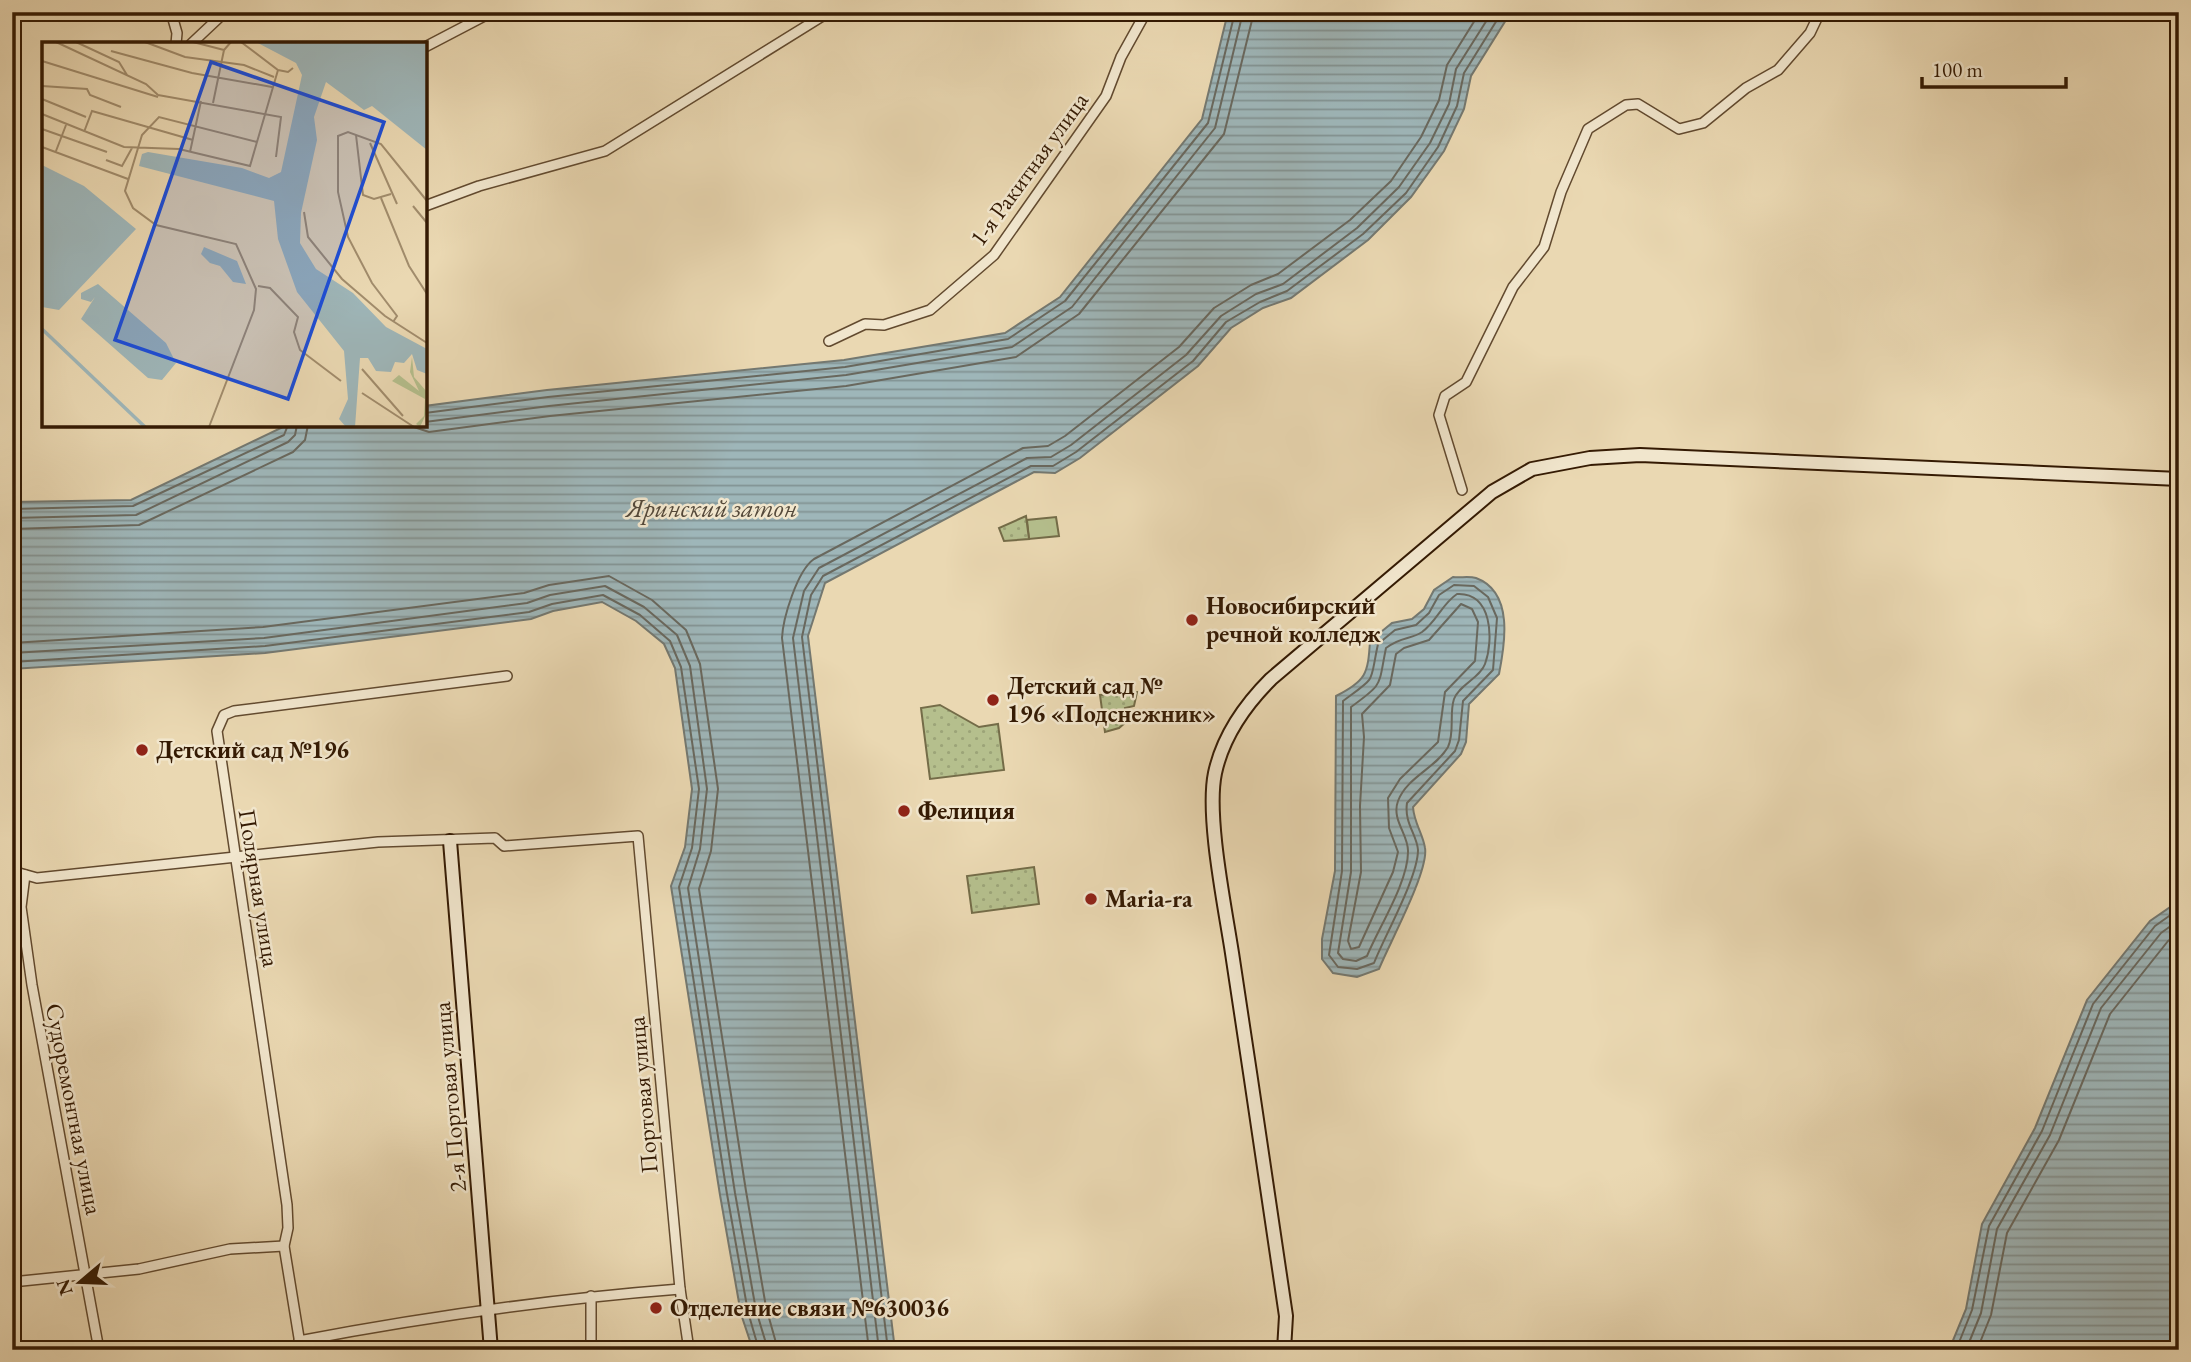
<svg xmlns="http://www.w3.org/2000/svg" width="2191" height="1362" font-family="'EB Garamond',serif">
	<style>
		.grass { fill: #b5bf8d; stroke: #746c48; stroke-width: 2 }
		.park { fill: url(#park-dots); stroke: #746c48; stroke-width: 2 }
		.water { fill: url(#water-rules); stroke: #747870; stroke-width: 2 }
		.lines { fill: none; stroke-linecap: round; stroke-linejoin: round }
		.shore { stroke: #69685e; stroke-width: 2 }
		.street-casing { stroke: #624a2f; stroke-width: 12 }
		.secondary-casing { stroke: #341a03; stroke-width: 16 }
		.street { stroke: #f1e6cd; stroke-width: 9 }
		.secondary { stroke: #f1e6cd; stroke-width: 12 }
		.poi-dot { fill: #8f2418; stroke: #f1e6cd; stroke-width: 2.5 }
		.labels { text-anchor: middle; stroke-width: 5; stroke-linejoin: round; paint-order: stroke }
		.street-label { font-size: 24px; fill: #341a03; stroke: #f1e6cd }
		.poi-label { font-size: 24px; font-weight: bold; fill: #341a03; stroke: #f1e6cd; text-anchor: start }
		.water-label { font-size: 26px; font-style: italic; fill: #54493a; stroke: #f1e6cd }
		.inset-river { fill: none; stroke: #9eb6b9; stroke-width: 3.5 }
		.inset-road { fill: none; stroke: #a18c6c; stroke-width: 2 }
		.view { fill: #1d4ed8; fill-opacity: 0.15; stroke: #1d4ed8; stroke-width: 3.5 }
		.inset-edge { fill: none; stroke: #341a03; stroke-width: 3.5 }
	</style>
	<defs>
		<pattern id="park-dots" width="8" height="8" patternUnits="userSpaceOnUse" patternTransform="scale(1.75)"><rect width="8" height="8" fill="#b5bf8d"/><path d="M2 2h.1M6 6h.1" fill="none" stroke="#9ca478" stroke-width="1.8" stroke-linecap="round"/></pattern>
		<pattern id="water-rules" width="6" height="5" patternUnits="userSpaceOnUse" patternTransform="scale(1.75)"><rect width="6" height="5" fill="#9eb6b9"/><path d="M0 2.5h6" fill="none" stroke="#829394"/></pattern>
	</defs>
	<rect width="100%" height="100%" fill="#ead8b2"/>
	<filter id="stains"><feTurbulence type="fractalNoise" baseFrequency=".00286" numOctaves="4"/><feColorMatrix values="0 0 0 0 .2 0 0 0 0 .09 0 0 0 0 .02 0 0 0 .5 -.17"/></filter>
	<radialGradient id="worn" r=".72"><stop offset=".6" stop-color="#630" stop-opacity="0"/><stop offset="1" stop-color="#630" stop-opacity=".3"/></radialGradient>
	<path class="grass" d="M1056 517 1059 536 1029 539 1027 520Z"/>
	<g class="park">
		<path d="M1026 516 1029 539 1004 541 999 528Z"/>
		<path d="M1137 692 1134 706 1125 708 1127 721 1119 728 1105 732 1100 695Z"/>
		<path d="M940 705 979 727 998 724 1004 770 930 779 921 708Z"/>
		<path d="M1034 867 1039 904 972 913 967 876Z"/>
	</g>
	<g class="water">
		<path d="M1228 12H1511L1471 76 1464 109 1444 151 1411 197 1368 240 1291 298 1263 308 1231 328 1198 366 1080 458 1055 473 1034 472 825 583 808 636 895 1350H753L741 1314 720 1195 671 886 685 847 692 789 675 668 664 644 636 621 602 602 553 611 531 619 265 653 12 669V502L131 500 287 425H425V406L547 390 844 360 1005 333 1060 297 1202 119Z"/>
		<path d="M1453 577C1460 578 1469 576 1476 578 1514 592 1505 644 1499 674L1469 704 1466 742 1461 754 1413 807C1414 823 1423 834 1425 848 1429 871 1389 944 1379 969L1357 977 1333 973 1322 959V939L1335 871 1336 696C1366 681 1368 674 1370 641L1392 623 1412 619 1424 609 1434 590Z"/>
		<path d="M2179 901V1350H1949L1966 1309 1982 1224 2035 1128 2087 1000 2150 921Z"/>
	</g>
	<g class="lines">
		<g class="shore">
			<path d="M425 413 548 397 845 367 1008 339 1065 301 1208 123 1235 12"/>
			<path d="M425 422 549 406 846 375 1012 347 1072 307 1215 128 1243 12"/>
			<path d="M408 425 429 432 550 416 846 386 1016 357 1079 314 1224 134 1254 12"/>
			<path d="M12 509 133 506 284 435 288 425"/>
			<path d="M12 518 136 515 288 442 295 435 297 425"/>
			<path d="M12 529 139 525 293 452 305 440 308 425"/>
			<path d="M1454 585 1474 586 1488 597 1497 618 1493 670 1463 701 1459 740 1455 751 1407 803C1404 823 1417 835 1418 850 1418 877 1385 935 1374 963L1357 969 1338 967 1329 955 1342 871 1343 701C1378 675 1369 685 1378 644L1395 630 1416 625 1429 613 1439 595Z"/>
			<path d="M1457 594C1492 592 1494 639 1485 664 1480 678 1459 685 1454 699 1449 714 1455 732 1448 747 1436 768 1407 777 1398 801 1391 820 1409 835 1408 852 1408 882 1379 927 1367 956L1356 961 1343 959 1338 953 1351 872V707C1384 683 1378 687 1386 648 1402 636 1410 640 1422 632 1437 621 1442 604 1457 594Z"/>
			<path d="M1461 604 1472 609 1478 622 1475 661 1445 692 1438 742 1400 779 1388 798 1389 828 1398 852 1393 872 1359 947 1351 949 1348 941 1361 872 1360 806 1364 737 1362 714 1390 685 1396 654 1404 648 1429 640Z"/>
			<path d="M12 643 263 627 524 593 549 585 609 576 652 600 686 630 700 664 718 789 711 851 699 889 746 1191 766 1307 778 1350"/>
			<path d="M12 653 264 638 527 603 550 595 605 586 644 607 677 635 690 666 707 789 700 849 688 888 735 1193 756 1310 768 1350"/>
			<path d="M12 662 265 646 529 612 552 604 603 595 640 615 670 641 681 667 699 789 692 848 679 887 727 1194 748 1312 759 1350"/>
			<path d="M869 1350 782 638C783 618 797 571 814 559L1023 448 1048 446 1065 436 1179 347 1214 308 1251 285 1278 274 1350 220 1391 181 1421 137 1439 100 1447 65 1480 12"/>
			<path d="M879 1350 793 638 804 591 819 568 1027 458 1051 457 1071 445 1186 355 1221 316 1256 294 1283 284 1357 228 1399 187 1430 143 1449 104 1456 69 1492 12"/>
			<path d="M888 1350 802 637 811 595 823 576 1031 466H1053L1076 452 1193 361 1226 322 1260 302 1287 291 1363 234 1406 193 1438 147 1457 106 1464 73 1502 12"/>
			<path d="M1956 1350 1972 1310 1989 1226 2042 1131 2093 1004 2155 926 2179 909"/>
			<path d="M1966 1350 1981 1313 1997 1229 2050 1135 2101 1008 2161 933 2179 920"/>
			<path d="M1977 1350 1991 1315 2007 1233 2059 1140 2110 1014 2168 941 2179 933"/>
		</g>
		<g class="street-casing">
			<g id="street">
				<path d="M171 12 177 33 176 44"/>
				<path d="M191 44 225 12"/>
				<path d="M425 47 492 12"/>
				<path d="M425 206 479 186 605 151 829 12"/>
				<path d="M829 341 865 324 884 325 930 310 994 255 1106 96 1121 57 1146 12"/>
				<path d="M1462 490 1439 415 1445 396 1466 382 1513 287 1544 247 1561 192 1588 129 1626 105 1638 104 1679 129 1703 123 1746 88 1778 70 1810 33 1820 12"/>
				<path d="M12 871 37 878 378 842 495 838 504 846 638 836 680 1289 689 1350"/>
				<path d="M25 875 21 907 32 985 99 1350"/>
				<path d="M12 1282 139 1269 230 1249 284 1246"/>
				<path d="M299 1341C425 1317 552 1299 680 1289"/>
				<path d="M301 1350 284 1246 288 1228 287 1205 217 731 224 715 234 711 507 676"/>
				<path d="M591 1350V1296"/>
			</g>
		</g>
		<g class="secondary-casing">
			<g id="secondary">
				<path d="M450 841 491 1350"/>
				<path d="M1284 1350 1286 1316C1269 1195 1250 1074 1232 953 1225 907 1206 816 1215 773 1223 736 1245 705 1271 679L1492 492 1532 469 1590 458 1640 455 2179 479"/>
			</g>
		</g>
		<use href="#street" class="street"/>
		<use href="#secondary" class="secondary"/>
	</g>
	<g class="poi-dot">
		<circle cx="1192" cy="620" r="7"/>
		<circle cx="993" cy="700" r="7"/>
		<circle cx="142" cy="750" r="7"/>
		<circle cx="904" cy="811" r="7"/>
		<circle cx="1091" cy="899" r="7"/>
		<circle cx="656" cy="1308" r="7"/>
	</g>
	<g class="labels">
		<g class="street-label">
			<text transform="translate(1029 169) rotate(-54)" y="8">1-я Ракитная улица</text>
			<text transform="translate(259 888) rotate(81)" y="8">Полярная улица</text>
			<text transform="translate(643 1095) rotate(-95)" y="8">Портовая улица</text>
			<text transform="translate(450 1097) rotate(-95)" y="8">2-я Портовая улица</text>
			<text transform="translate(74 1109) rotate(79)" y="8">Судоремонтная улица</text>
		</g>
		<g class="poi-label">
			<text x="1206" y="614">Новосибирский<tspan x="1206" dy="28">речной колледж</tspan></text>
			<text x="1007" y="694">Детский сад №<tspan x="1007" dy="28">196 «Подснежник»</tspan></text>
			<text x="156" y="758">Детский сад №196</text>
			<text x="918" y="819">Фелиция</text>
			<text x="1105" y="907">Maria-ra</text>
			<text x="670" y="1316">Отделение связи №630036</text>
		</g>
		<g class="water-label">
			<text x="712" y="517">Яринский затон</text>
		</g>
	</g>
	<g transform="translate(42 42)">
		<rect width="385" height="385" fill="#ead8b2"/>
		<path d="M370 315 372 335 385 350V370L378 385 374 382 382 374 383 357 350 339 357 333 377 349 368 330Z" fill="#b5bf8d"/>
		<path d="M214 0H385V108L330 64 322 68 284 40 272 75 275 98 259 171 258 201 274 227 311 251 344 285 385 307V332L375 328 370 312 362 321 353 320 349 330 334 329 326 316H318L313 385H304L297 377 306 357 302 309 255 250 236 197 232 159 97 124 100 112 106 110 200 126 227 136 239 130 260 33 254 21ZM0 123 42 144 94 187 17 268 0 265ZM162 205 195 219 204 242 191 240 178 224 168 221 159 212ZM56 242 124 301 134 321 120 338 106 336 39 277 53 255 49 260 39 257V251Z" fill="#9eb6b9"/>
		<path class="inset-river" d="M0 287 103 385"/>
		<path class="inset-road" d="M14 0 104 42 116 53M34 0 77 20 85 33M103 0 143 15 202 23 232 35M151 0 182 8M199 0 236 28 246 30 251 26M69 9 150 31 230 45M0 19 116 55M0 44 45 47 48 53 79 65M116 53 239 75 234 115M0 57 44 75M171 61 182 8 189 0M0 72 82 105 137 107 208 124 236 28M0 87 65 110M42 90 50 69 151 98M314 93 321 153 332 157 349 152M328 101 355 162M0 105 86 137M14 109 24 83M148 110 159 59M64 118 80 124 90 106M339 156 367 224 385 252M371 164 385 181M262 170 266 195 300 237 343 274 385 301M216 244 228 246 256 275 252 290 258 308 299 339M351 280 355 274 330 241 306 195 296 150V94L306 90 339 102 385 159M320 327 361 374M320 351 372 385M167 385 212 268 214 247 194 202 114 183 91 166 83 149 100 93 117 75 215 100"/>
		<path class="view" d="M169 20 342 80 246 357 73 298Z"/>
		<rect width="385" height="385" class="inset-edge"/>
	</g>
	<rect width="2191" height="1362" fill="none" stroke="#ead8b2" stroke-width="42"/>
	<rect x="14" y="14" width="2163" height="1334" fill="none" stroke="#341a03" stroke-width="3.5"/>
	<rect x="21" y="21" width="2149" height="1320" fill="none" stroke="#341a03" stroke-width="2"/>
	<g transform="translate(80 1282) rotate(251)" stroke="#f1e6cd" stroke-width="5" paint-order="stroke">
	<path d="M0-5L12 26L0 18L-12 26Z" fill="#341a03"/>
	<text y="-10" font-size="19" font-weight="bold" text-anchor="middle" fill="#341a03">N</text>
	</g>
	<path d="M1922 77v10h144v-10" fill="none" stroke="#341a03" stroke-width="3.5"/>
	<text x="1932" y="77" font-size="21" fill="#341a03" stroke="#f1e6cd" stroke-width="5" paint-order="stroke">100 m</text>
	<rect width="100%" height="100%" filter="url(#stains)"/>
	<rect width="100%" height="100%" fill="url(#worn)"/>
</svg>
